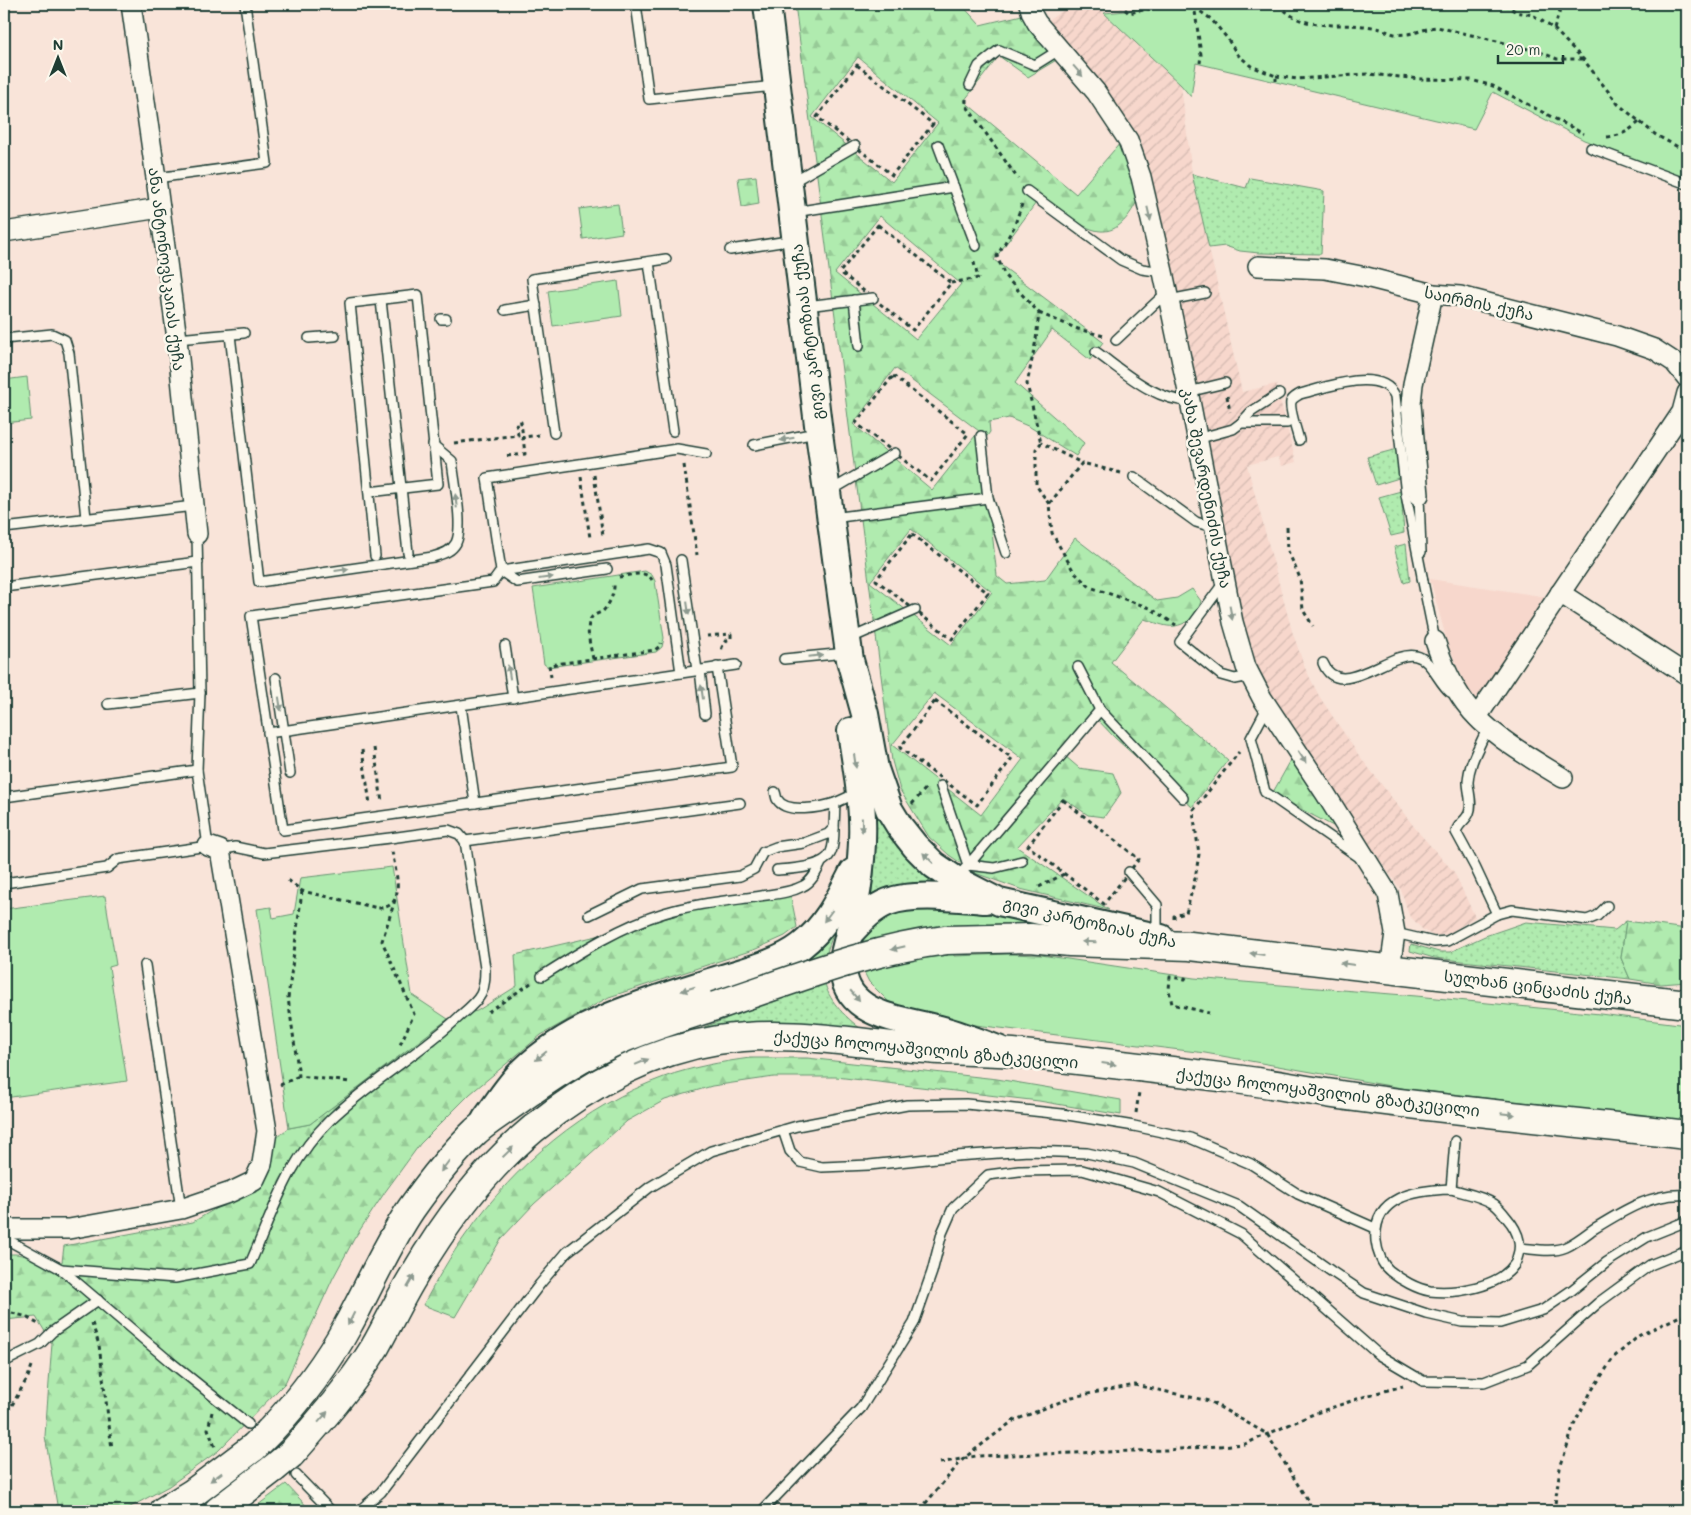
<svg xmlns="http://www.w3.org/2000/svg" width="1691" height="1515" font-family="Mali,'Noto Sans Georgian',sans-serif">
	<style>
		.built { fill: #f7d7cc }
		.industrial { fill: url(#industrial-furrows) }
		.grass { fill: url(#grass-dots); stroke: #689472 }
		.forest { fill: url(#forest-firs); stroke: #689472; fill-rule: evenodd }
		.green { fill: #b0ebaf; stroke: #689472 }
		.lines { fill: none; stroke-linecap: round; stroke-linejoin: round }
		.lane-casing { stroke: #1f3d34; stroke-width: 12 }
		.street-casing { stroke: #1f3d34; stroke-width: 22 }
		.secondary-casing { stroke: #1f3d34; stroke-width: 30 }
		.primary-casing { stroke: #1f3d34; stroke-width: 31 }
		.path { stroke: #1f3d34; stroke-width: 3; stroke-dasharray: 4 4; stroke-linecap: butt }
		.lane { stroke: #fbf7ec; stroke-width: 9 }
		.street { stroke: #fbf7ec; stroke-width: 19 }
		.secondary { stroke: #fbf7ec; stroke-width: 26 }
		.primary { stroke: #fbf7ec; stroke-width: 28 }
		.primary-bridge-casing { stroke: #1f3d34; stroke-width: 31; stroke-linecap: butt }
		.primary-bridge { stroke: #fbf7ec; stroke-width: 28 }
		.oneway { fill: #8d9a90 }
		.labels { text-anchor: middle; stroke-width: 5; stroke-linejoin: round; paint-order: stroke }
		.street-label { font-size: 16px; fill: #1f3d34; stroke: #fbf7ec }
	</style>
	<defs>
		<pattern id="industrial-furrows" width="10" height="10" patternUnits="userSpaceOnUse" patternTransform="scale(1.25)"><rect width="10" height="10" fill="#f7d7cc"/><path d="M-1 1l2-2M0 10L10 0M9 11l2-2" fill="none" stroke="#d3b9b0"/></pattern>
		<pattern id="grass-dots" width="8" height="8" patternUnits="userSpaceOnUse" patternTransform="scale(1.25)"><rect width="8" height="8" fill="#b0ebaf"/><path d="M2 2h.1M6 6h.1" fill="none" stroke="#97ca97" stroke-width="1.8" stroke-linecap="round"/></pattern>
		<pattern id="forest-firs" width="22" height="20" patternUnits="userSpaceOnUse" patternTransform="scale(1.25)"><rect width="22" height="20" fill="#b0ebaf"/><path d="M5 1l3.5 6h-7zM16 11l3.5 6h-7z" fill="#97ca97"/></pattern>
	</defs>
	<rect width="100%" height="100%" fill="#f9e4d9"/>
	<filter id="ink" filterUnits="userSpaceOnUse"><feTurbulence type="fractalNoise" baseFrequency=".02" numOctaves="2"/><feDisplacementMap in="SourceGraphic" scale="10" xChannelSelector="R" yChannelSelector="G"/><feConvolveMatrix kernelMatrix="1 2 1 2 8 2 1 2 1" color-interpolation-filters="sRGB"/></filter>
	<g filter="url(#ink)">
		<path class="built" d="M1430 579 1547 597 1486 699 1474 704 1448 645Z"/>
		<path class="industrial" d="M1072 4H1096L1104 13 1181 85 1192 174 1242 392 1276 384 1296 462 1282 466 1278 457 1247 465 1292 631 1305 668 1319 696 1358 754 1419 833 1454 872 1475 917 1450 933 1434 936 1423 930 1409 915 1401 890 1298 745 1254 664 1238 605 1147 179 1043 24Z"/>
		<g class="grass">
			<path d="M1192 174 1246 188 1250 178 1324 191 1321 254 1259 253 1240 251 1225 246 1209 248Z"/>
			<path d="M1397 449 1399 478 1376 485 1367 457Z"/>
			<path d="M1401 491 1404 533 1391 536 1379 497Z"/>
			<path d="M1406 544 1410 581 1404 583 1394 547Z"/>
			<path d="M874 801C885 826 897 852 918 870 926 877 935 883 943 889L870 901C877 868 876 835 874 801Z"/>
			<path d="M840 918C817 970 814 992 861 1029L677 1037 726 1019 716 991Z"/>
			<path d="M1626 921 1621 958 1630 979 1434 958 1410 951 1411 944 1439 952H1450L1485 936 1526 922 1615 930Z"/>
		</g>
		<g class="forest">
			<path d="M795 4H961L980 25 1022 15 1031 28 1058 59 1028 77 999 56 964 101 1076 194 1121 142 1137 201C1109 258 1077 221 1041 196L994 260 1103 342 1090 360 1052 330 1015 383 1084 443 1076 456 1030 427 1009 418 989 422 990 432 982 443 997 576 1007 584 1045 580 1075 538 1157 601 1177 598 1192 589 1201 601 1196 617C1172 631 1169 627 1144 619L1111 662 1228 760 1192 807 1115 738 1097 719 1065 756 1079 768 1113 773 1121 793 1104 817 1088 815 1063 798 1017 847 1109 910 1020 889 975 873 949 855 929 837 900 790 892 761ZM858 57 938 123 892 182 812 117ZM880 216 961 284 916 339 835 273ZM895 368 979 431 932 490 853 424ZM911 529 992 592 951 645 870 582ZM934 693 1023 759 981 815 892 745Z"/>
			<path d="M756 176 759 204 742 207 738 178Z"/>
			<path d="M1291 760 1335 827 1272 794Z"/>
			<path d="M790 892 797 927 785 936 756 949 609 997 541 1035 470 1094 420 1144 385 1192 354 1239 333 1278 285 1383 218 1451 169 1486 123 1511H46L58 1510 45 1436 52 1343 36 1317 4 1320V1254H16L62 1262 64 1246 193 1222 230 1200 258 1191 264 1186 272 1140 289 1128 310 1124 448 1019 463 1014 477 1011 517 986 515 955 640 926 694 910Z"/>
			<path d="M1626 921 1687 929V982L1661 984 1630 979 1621 958Z"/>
			<path d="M750 1058H807L997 1079 1121 1100V1115L1039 1101 836 1077H774L712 1086 665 1100 627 1121 534 1204 501 1239 455 1317 423 1305C437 1280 450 1256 467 1233 516 1164 584 1106 664 1077 692 1067 721 1062 750 1058Z"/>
			<path d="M286 1484 311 1511H250Z"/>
		</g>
		<g class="green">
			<path d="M1161 4H1687V179L1584 140 1493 92 1474 129 1196 63 1191 97 1181 85 1104 13 1126 11Z"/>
			<path d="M618 204 622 233 583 239 579 209Z"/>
			<path d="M618 281 622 316 553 326 548 291Z"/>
			<path d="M27 377 31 420 4 423V380Z"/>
			<path d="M645 571 652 575 655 581 664 638 662 647 656 652 548 667 544 664 533 588Z"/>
			<path d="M392 867 412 995 448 1019 310 1124 289 1128 257 909 271 907 273 918 294 914 300 878Z"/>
			<path d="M105 896 116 965 109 967 127 1081 4 1098V909Z"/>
			<path d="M894 908H950L1031 921V924H998L950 927 954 956 1009 954 1041 955 1194 978 1416 996 1600 1014 1687 1025V1121L1407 1089 1205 1053 959 1023 900 1009 888 1001 869 982 862 968 860 953 864 938 870 927Z"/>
		</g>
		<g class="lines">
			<g class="lane-casing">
				<g id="lane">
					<path d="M636 4 649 99 774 86"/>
					<path d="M970 85 979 66 999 50 1035 65 1059 50"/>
					<path d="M938 145 976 246"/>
					<path d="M1591 148 1687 184"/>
					<path d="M156 178 267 163 245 4"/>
					<path d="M792 182 855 146"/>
					<path d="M1027 191 1121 260 1142 269 1163 272"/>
					<path d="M794 212 954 187"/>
					<path d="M730 250 794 240"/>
					<path d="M649 262 673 431"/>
					<path d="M381 300 408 553"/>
					<path d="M854 300 859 346"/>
					<path d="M1169 300 1205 293"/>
					<path d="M806 306 873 298"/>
					<path d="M505 310 536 305"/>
					<path d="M441 319H446"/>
					<path d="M230 335 259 582 433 557C442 554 451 552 456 543 464 527 454 481 452 461L433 445"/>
					<path d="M309 338 335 336"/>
					<path d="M4 339 52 334 65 340 69 353 86 518"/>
					<path d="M177 339 244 333"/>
					<path d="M1116 340 1167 292"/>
					<path d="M1096 352C1124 372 1155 401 1190 401"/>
					<path d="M1188 392 1225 383"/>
					<path d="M1241 423 1251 412 1279 394"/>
					<path d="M554 433 532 279 666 259"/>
					<path d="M981 436 988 498"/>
					<path d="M1197 439 1233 429 1241 423H1287"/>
					<path d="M1299 440C1297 432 1289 409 1291 402 1292 398 1297 396 1300 394 1324 388 1381 366 1395 396L1406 495 1423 581"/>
					<path d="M754 445 816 433"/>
					<path d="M706 454 677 449 487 478 501 571 493 582 251 616 283 830 732 767 717 667"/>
					<path d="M1134 477 1196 522 1215 528"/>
					<path d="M830 491 895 453"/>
					<path d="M369 492 438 484 418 295 350 303 375 556"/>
					<path d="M1419 495 1421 552"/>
					<path d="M832 518 988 498 1006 553"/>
					<path d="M4 528 194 506"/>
					<path d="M197 534 200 693 197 770"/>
					<path d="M681 560 697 670"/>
					<path d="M501 571 649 549 661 553 666 565 681 673"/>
					<path d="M501 571 517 582 607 569"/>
					<path d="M1422 577 1435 641"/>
					<path d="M1225 581 1180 642 1221 675 1235 679 1250 676"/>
					<path d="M4 587 198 562"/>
					<path d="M851 638 915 610"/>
					<path d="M505 646 513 698"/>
					<path d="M784 659 846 653"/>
					<path d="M1323 663C1339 703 1391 649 1416 656 1431 659 1438 682 1450 692"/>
					<path d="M1078 667 1100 710 1183 798"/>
					<path d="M700 670 705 714"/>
					<path d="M276 678 290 773"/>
					<path d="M108 704 200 693"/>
					<path d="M461 706 475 803"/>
					<path d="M1268 706 1251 738 1265 792 1359 857"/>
					<path d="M1488 726C1481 745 1469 761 1468 782 1468 791 1473 804 1469 813 1466 821 1458 823 1456 832L1475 867 1497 914"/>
					<path d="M268 733 736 665"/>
					<path d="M941 786 968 865 994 868 1022 861"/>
					<path d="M775 792C776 794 776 797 777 799 786 815 822 807 835 803"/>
					<path d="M4 797 197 770 208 846 118 859 107 868 4 883"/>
					<path d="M220 850 235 847 264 853 390 838 448 830 459 834 465 841 740 803"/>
					<path d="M777 870C791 869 825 868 831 852 834 845 834 836 834 828"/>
					<path d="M1129 872 1157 905V935"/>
					<path d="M958 877 1100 710"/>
					<path d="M589 915 642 889 740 876 754 869 763 852 776 847 804 843 828 834 834 828 835 803 857 793"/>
					<path d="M1395 933 1434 942 1447 941 1497 914 1512 910 1587 920 1597 916 1607 906"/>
					<path d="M145 965 181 1209"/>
					<path d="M542 976C580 952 621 926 664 913 693 904 725 901 755 897 770 894 788 894 803 886 812 882 817 871 821 863"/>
					<path d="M783 1130 790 1151 800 1162 822 1167 869 1165 956 1156 1029 1151 1087 1153 1134 1163 1239 1206 1331 1271 1364 1293 1427 1314 1462 1322 1500 1323 1543 1310 1572 1290 1607 1262 1647 1237 1687 1221"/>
					<path d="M1451 1189C1464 1193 1482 1196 1494 1204 1500 1208 1506 1217 1511 1223 1518 1233 1522 1243 1518 1255 1517 1258 1516 1263 1514 1265 1499 1287 1455 1294 1430 1291 1417 1289 1401 1280 1390 1271 1382 1265 1377 1251 1376 1241 1372 1196 1416 1190 1451 1189Z"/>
					<path d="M1451 1189 1455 1141"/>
					<path d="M4 1238 61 1269 168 1360 248 1424"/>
					<path d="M1520 1248C1535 1249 1552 1253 1566 1247 1575 1243 1584 1236 1592 1230 1621 1212 1652 1192 1687 1195"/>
					<path d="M61 1269 175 1278 250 1264C273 1212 287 1162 330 1120 370 1081 420 1054 460 1016 467 1010 477 1002 481 994 485 986 485 977 485 968L465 841"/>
					<path d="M4 1362 40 1344 52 1332 98 1300"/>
					<path d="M296 1475 331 1511"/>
					<path d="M359 1511 381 1492 540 1284 567 1252 650 1187 711 1151 797 1126 907 1105 966 1104 1062 1114 1134 1126 1190 1138 1251 1164 1298 1194 1375 1228"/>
					<path d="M762 1511 861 1408 914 1323 932 1272 942 1233 953 1208 988 1175 1019 1171 1082 1170 1159 1192 1241 1234 1379 1355 1423 1381 1484 1382 1528 1365 1598 1303 1650 1265 1687 1250"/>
				</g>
			</g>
			<g class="street-casing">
				<g id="street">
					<path d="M131 4 156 178 177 339 197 534"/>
					<path d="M1029 4 1032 14 1037 23 1096 92 1128 140 1141 177 1163 272 1190 401 1233 622 1246 667 1262 698 1325 793 1388 894 1395 933 1390 969"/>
					<path d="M4 232 160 208"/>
					<path d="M1258 266 1325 269 1366 277 1433 294 1460 296 1617 336 1654 349 1674 362 1687 378"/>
					<path d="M1419 495 1411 404 1413 384 1433 294"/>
					<path d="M1560 593 1687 675"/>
					<path d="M1435 641C1442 662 1452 685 1465 703 1487 734 1531 758 1563 778"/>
					<path d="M1477 717 1682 412 1687 393"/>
					<path d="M4 1229H69L181 1209 231 1192 254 1181 262 1164 267 1131 220 850 208 846"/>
				</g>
			</g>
			<g class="secondary-casing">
				<g id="secondary">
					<path d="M767 4 819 433 847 639 850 660 865 714 875 769 889 809 900 827 915 846 934 865 956 880 999 902 1161 938"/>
					<path d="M851 731C855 760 861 789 862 818 864 865 855 912 843 958 838 1018 902 1018 943 1030 961 1035 979 1042 998 1049"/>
					<path d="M849 934C860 922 872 908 888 902 913 892 959 898 986 900"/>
					<path d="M485 1120C497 1104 508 1085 522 1072 573 1022 647 1002 713 981 740 972 778 964 801 946 826 927 839 899 853 872"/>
				</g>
			</g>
			<g class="primary-casing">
				<g id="primary">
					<path d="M946 940 1031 938 1070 942 1190 946 1687 1004"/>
					<path d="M270 1431C300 1399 327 1364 348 1325 369 1287 386 1246 411 1209 430 1182 452 1154 476 1131 486 1122 499 1114 510 1106 546 1080 584 1054 626 1037 655 1025 685 1016 715 1006"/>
					<path d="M291 1454C321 1420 351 1386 375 1347 388 1324 399 1300 413 1277 445 1222 484 1170 533 1129 587 1085 649 1051 718 1040 794 1028 866 1046 941 1050 965 1051 989 1051 1013 1053 1090 1061 1167 1070 1243 1080 1280 1085 1317 1092 1354 1097 1464 1112 1576 1122 1687 1135"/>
					<path d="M164 1511 193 1493 254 1447"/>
					<path d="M218 1511 274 1468"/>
				</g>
			</g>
			<g class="path">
				<path d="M1119 4 1129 13 1171 4"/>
				<path d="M1194 4 1201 55 1200 63"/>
				<path d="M1279 4C1303 35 1344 20 1377 28 1390 31 1390 36 1407 34 1417 33 1426 28 1437 27L1497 41 1540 52 1557 59H1583"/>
				<path d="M1505 4 1516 12 1533 15 1554 29 1583 59 1618 104 1656 135 1687 152"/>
				<path d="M1194 7 1211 19 1227 38 1237 54 1251 66 1276 76V81"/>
				<path d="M1554 29 1562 4"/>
				<path d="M857 65 933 124 892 175 817 117Z"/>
				<path d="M1276 76 1297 79 1368 74 1421 79 1471 80 1493 86 1584 134"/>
				<path d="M966 99V105L1018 179"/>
				<path d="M1607 137C1621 136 1629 131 1639 122"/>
				<path d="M1022 204 1014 227 997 256 1005 276 1039 313 1036 340 1027 384 1041 443"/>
				<path d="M878 225 951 283 913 330 840 272Z"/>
				<path d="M951 283 978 278 973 259"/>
				<path d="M1039 313 1078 329 1104 336"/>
				<path d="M893 376 968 434 931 481 856 423Z"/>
				<path d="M1227 396 1230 412"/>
				<path d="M454 443 518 435 516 423 521 422 523 438H518"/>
				<path d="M507 456 525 454 523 437 539 435"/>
				<path d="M684 465 697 555"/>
				<path d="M1121 473 1082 463 1049 504 1052 533 1074 572 1090 587 1150 608 1176 625"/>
				<path d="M594 475 603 536"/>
				<path d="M581 477 590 538"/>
				<path d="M1049 504 1036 485V449L1041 443 1082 463"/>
				<path d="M1287 527 1288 551 1300 578 1303 610 1313 626"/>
				<path d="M912 534 988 593 952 639 876 580Z"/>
				<path d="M619 577C629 576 646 569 652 580"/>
				<path d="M707 636 731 634V639L727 640 722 647 721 653"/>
				<path d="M593 659C591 648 584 626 592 617 595 614 600 613 603 611 610 604 615 592 614 582"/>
				<path d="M551 677 549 665 655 650 660 646 661 643"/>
				<path d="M935 701 1012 758 977 805 900 748Z"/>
				<path d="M374 748 382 802"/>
				<path d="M362 750 370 804"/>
				<path d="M1063 800 1139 859 1104 904 1028 846Z"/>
				<path d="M912 804 926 788"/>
				<path d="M288 880 302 891 378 908C408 908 395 870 392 851"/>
				<path d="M1039 887 1064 874"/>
				<path d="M302 891 288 998 299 1076 350 1082"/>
				<path d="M395 900 382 941 414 1014 400 1045"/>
				<path d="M1174 919V916L1186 913 1195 879 1199 854 1193 811 1239 752"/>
				<path d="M1186 977 1185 979 1170 977 1169 990 1172 1004 1209 1013"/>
				<path d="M488 1012 531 983"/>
				<path d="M280 1085 299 1076"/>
				<path d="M1136 1113 1139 1092"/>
				<path d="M4 1311 24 1316 40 1325"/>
				<path d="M92 1323 99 1345 112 1449"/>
				<path d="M212 1412 208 1429 215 1447"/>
				<path d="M4 1419 28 1377 32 1366"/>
				<path d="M940 1463 976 1456 1167 1450 1245 1444 1316 1413 1369 1395 1403 1386"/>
				<path d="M923 1511 925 1504 964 1458 1013 1421 1072 1397 1135 1385 1209 1401 1267 1434 1314 1511"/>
				<path d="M1554 1511 1560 1468 1575 1422 1592 1390 1614 1357 1640 1335 1680 1316 1687 1317"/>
			</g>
			<use href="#lane" class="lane"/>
			<use href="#street" class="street"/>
			<use href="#secondary" class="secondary"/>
			<use href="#primary" class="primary"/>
			<g class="primary-bridge-casing">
				<g id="primary-bridge">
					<path d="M715 1006C791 981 866 950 946 940"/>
					<path d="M254 1447 270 1431"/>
					<path d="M274 1468 291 1454"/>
				</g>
			</g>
			<use href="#primary-bridge" class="primary-bridge"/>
		</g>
		<defs><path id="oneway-solid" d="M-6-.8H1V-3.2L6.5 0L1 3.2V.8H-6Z" transform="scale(1.25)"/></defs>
		<g class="oneway">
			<use href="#oneway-solid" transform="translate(1078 71) rotate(49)"/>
			<use href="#oneway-solid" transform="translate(1149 214) rotate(77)"/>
			<use href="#oneway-solid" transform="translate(787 439) rotate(170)"/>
			<use href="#oneway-solid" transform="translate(456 501) rotate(-96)"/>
			<use href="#oneway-solid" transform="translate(342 570) rotate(-8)"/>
			<use href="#oneway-solid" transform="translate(546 578) rotate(-8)"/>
			<use href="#oneway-solid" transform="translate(688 608) rotate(82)"/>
			<use href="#oneway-solid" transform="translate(1231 613) rotate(79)"/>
			<use href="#oneway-solid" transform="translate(816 656) rotate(-6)"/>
			<use href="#oneway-solid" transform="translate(509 672) rotate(-99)"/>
			<use href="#oneway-solid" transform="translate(702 692) rotate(-98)"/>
			<use href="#oneway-solid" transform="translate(280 704) rotate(81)"/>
			<use href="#oneway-solid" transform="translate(1302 757) rotate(57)"/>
			<use href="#oneway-solid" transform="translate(855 761) rotate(82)"/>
			<use href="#oneway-solid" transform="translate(862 825) rotate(89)"/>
			<use href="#oneway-solid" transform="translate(928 858) rotate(-136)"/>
			<use href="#oneway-solid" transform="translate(828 916) rotate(127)"/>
			<use href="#oneway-solid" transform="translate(1089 942) rotate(-178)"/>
			<use href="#oneway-solid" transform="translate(898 948) rotate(167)"/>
			<use href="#oneway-solid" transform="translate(1257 954) rotate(-173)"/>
			<use href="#oneway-solid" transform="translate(1347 964) rotate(-173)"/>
			<use href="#oneway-solid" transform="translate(688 989) rotate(162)"/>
			<use href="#oneway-solid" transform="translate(855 996) rotate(50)"/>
			<use href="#oneway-solid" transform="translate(541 1056) rotate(141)"/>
			<use href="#oneway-solid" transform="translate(642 1062) rotate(-23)"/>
			<use href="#oneway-solid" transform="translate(1109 1064) rotate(7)"/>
			<use href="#oneway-solid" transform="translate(1508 1114) rotate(6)"/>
			<use href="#oneway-solid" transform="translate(508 1152) rotate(-44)"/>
			<use href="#oneway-solid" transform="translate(445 1166) rotate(127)"/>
			<use href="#oneway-solid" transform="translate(411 1281) rotate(-60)"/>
			<use href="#oneway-solid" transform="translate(351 1319) rotate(117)"/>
			<use href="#oneway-solid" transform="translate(323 1417) rotate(-49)"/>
			<use href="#oneway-solid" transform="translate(216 1477) rotate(144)"/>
		</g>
	</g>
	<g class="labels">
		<g class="street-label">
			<text transform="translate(167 269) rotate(83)" y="6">ანა ანტონოვსკაიას ქუჩა</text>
			<text transform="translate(1479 303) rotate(12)" y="6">საირმის ქუჩა</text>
			<text transform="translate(807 332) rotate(-97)" y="6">გივი კარტოზიას ქუჩა</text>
			<text transform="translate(1207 488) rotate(79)" y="6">კახა შევარდენიძის ქუჩა</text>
			<text transform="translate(1090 922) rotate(13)" y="6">გივი კარტოზიას ქუჩა</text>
			<text transform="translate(1538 987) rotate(7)" y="6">სულხან ცინცაძის ქუჩა</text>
			<text transform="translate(926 1049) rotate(5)" y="6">ქაქუცა ჩოლოყაშვილის გზატკეცილი</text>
			<text transform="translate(1328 1092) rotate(7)" y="6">ქაქუცა ჩოლოყაშვილის გზატკეცილი</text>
		</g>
	</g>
	<rect width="1691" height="1515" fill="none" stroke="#fbf7ec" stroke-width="20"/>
	<rect x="10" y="10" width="1671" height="1495" fill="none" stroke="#1f3d34" stroke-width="2" filter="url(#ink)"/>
	<g transform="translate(58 58)" stroke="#fbf7ec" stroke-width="4" paint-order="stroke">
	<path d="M0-4L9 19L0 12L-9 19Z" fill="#1f3d34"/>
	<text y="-8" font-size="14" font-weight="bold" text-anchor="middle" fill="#1f3d34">N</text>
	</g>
	<path d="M1498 55v8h65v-8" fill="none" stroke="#1f3d34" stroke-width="2.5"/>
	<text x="1506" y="55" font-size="15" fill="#1f3d34" stroke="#fbf7ec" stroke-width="4" paint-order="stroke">20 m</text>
</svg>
